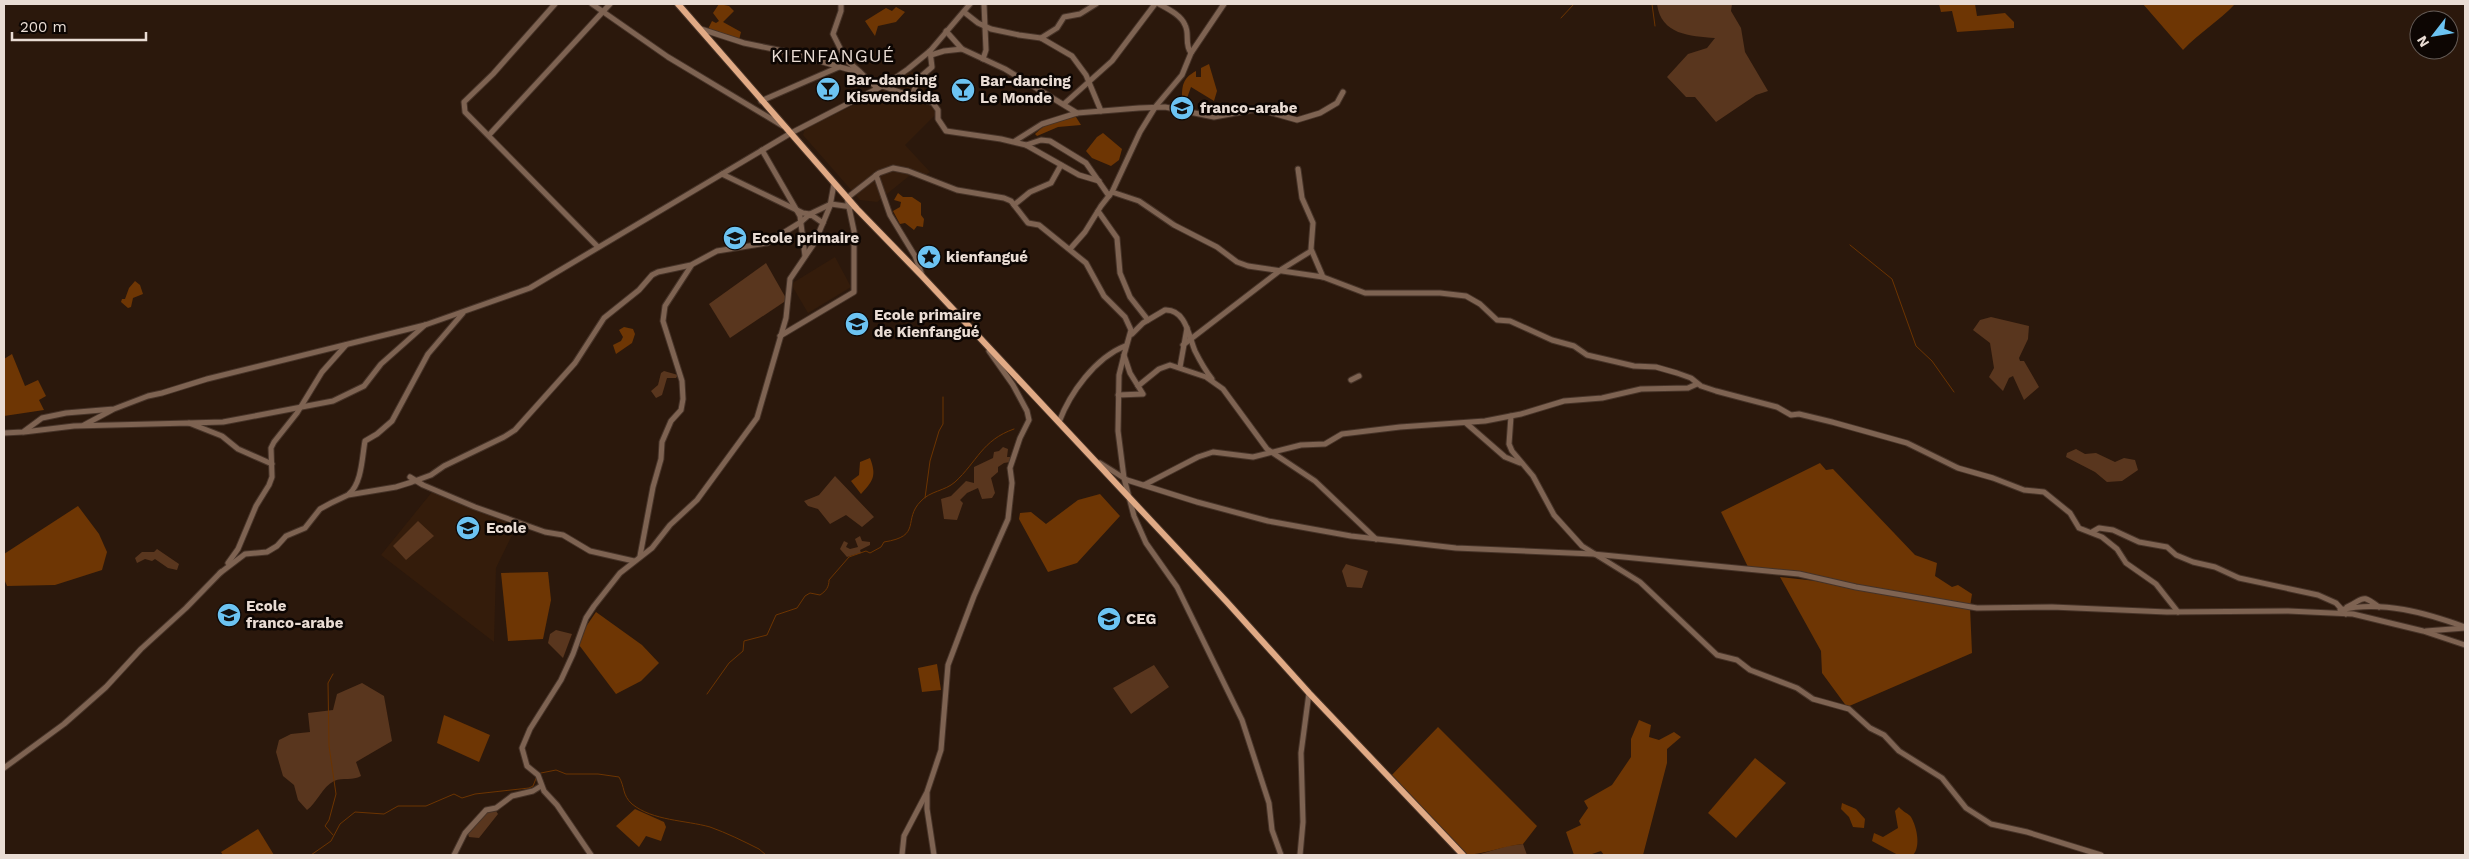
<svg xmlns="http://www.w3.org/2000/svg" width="2469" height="859" font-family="'Work Sans',sans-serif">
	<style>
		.built { fill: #341c0b }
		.green { fill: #59361e }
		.forest { fill: #6e3604 }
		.water { fill: #6c3401 }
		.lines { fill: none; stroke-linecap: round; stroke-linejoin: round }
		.stream { stroke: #6c3401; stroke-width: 1 }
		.minor-casing { stroke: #463328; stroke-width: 7 }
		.major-casing { stroke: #463328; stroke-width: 8 }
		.minor { stroke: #7e6352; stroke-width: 5 }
		.major { stroke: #e1aa85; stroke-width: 6 }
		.labels { text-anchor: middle; stroke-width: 5; stroke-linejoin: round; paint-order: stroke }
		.poi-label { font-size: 15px; font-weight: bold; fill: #e9dcd4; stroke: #0d0603; text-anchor: start }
		.quarter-label { font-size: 18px; letter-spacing: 1px; fill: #e9dcd4; stroke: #0d0603 }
	</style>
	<rect width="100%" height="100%" fill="#2b180c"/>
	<g class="built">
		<path d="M911 71 925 84 922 101 937 110 935 115 905 145 930 172 924 176 914 172 877 202 860 200 803 135 805 129 880 92Z"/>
		<path d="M835 257 851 287 808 313 791 284Z"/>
		<path d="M432 492 517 525 496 568 494 642 381 555Z"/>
	</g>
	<g class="green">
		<path d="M1657 4H1732L1731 11 1741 28 1745 52 1768 91 1756 95 1716 122 1695 97H1686L1667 77 1688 54 1707 48 1715 38C1690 36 1661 35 1657 4Z"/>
		<path d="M766 263 787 300 730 338 709 304Z"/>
		<path d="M1991 317 2029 326 2028 339 2019 358 2020 361H2024L2039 387 2024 400 2013 376 2009 378 2003 391 1989 377 1994 368 1990 343 1973 330 1980 320Z"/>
		<path d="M664 371 678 375 676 378H667L662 395 656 398 651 391 658 385 661 373Z"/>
		<path d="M1003 447 1008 449 1007 457H1012L1010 462 1004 463 998 467V472L991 478 995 493 992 498 982 499 978 488 967 493 960 500 963 503 957 520 944 519 941 499 951 496 966 481 974 483V467L993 458 994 452 999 451Z"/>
		<path d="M2076 449 2085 454 2096 453 2115 462 2124 458 2135 460 2138 470 2122 481 2107 482 2095 472 2066 457 2067 453Z"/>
		<path d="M835 476 874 517 862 527 846 515 830 524 818 509 808 506 804 501 819 495Z"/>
		<path d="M418 521 434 536 406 560 393 546Z"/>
		<path d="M860 536 862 541 870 542V545L860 550 861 553 847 557 840 549 844 541 848 543 846 547 850 549 858 547 855 539Z"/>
		<path d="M157 549 179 564 177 570 168 568 155 559 152 561 145 559 137 563 135 558 142 552H154Z"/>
		<path d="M1346 564 1368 571 1362 588 1347 587 1342 571Z"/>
		<path d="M556 630 572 634 563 658 548 643 550 634Z"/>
		<path d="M1154 665 1169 687 1131 714 1113 688Z"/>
		<path d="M362 683 384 696 392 741 356 762 361 776C353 781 343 777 334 781 322 787 317 803 307 810L298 800 294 785 283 776 276 752 279 740 291 734 310 732 308 713 333 710 337 694Z"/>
		<path d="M496 811 498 814 479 838 469 837 468 834 476 825 480 814Z"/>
		<path d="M1523 844 1527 855H1477L1507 846Z"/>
	</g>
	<g class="forest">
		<path d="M719 4 729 6 734 11 723 22 741 32 739 40 707 31 712 21 716 23 719 21 713 13Z"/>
		<path d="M1939 4H1975L1977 16 2005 13 2014 22V28L1957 32 1952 11 1941 12Z"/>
		<path d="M2143 4H2235C2219 21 2199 33 2183 50Z"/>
		<path d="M896 7 905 12 896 22 878 26 875 36 865 21 886 8 892 11Z"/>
		<path d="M1209 64 1217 91 1214 101 1191 87 1186 101 1182 99C1182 85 1183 78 1196 71V77H1201V68Z"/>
		<path d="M1071 116 1076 117 1081 125 1058 127 1037 136 1035 134 1045 125Z"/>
		<path d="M1103 133 1122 149 1119 160 1111 166 1092 158 1086 151 1097 137Z"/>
		<path d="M898 193 903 197H912L921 203V215L924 219 923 227 917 226 914 230 905 223 900 224 893 211 900 207 901 202 894 200Z"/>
		<path d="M135 281 140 285 143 294 133 298 131 307 128 308 121 302 122 299H125L129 288Z"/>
		<path d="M624 327 633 329 635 334 632 343 616 354 613 345 621 341 623 337 619 330Z"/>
		<path d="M12 354 25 386 38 380 46 396 39 400 44 410 4 416V359Z"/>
		<path d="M870 458C877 476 873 481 861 494L851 481 859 475 860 462Z"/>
		<path d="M1820 463 1826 470 1833 469 1915 555 1937 563 1935 576 1952 587 1958 585 1972 594 1970 607 1972 653 1847 707 1822 673 1821 651 1780 577 1816 581 1856 590V588L1815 577 1750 571 1721 512Z"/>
		<path d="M1100 494 1120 516 1077 563 1048 572 1019 519 1020 513 1031 512 1046 524 1078 500Z"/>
		<path d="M78 506 99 534 107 552 102 570 55 585 7 586 4 579V554Z"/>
		<path d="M548 572 551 600 543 639 508 641 501 573Z"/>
		<path d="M596 612 642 645 659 663 641 681 616 694 576 641Z"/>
		<path d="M937 664 941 690 922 692 918 668Z"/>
		<path d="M444 715 490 735 479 762 437 743Z"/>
		<path d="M1639 720 1651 725 1649 737 1659 740 1674 732 1681 737 1667 749V763L1643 855H1604L1601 851 1589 855H1574L1566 832 1581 825 1579 821 1588 808 1584 801 1612 785 1631 757V739Z"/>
		<path d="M1438 727 1537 826 1523 844C1502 846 1484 855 1463 855L1389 778Z"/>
		<path d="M1755 758 1786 783 1736 838 1708 813Z"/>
		<path d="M635 809 664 822 666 827 661 841 646 836 639 847 616 826Z"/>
		<path d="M258 829 274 855H223L221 852Z"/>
	</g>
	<g class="water">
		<path d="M1842 803 1856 809 1865 819 1864 828 1853 827 1849 817 1841 809Z"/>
		<path d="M1899 807C1902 811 1909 814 1911 817 1917 827 1921 847 1913 855H1898L1872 841 1874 833 1883 837 1898 828 1895 811Z"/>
	</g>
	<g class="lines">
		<g class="stream">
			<path d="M1652 4 1655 26"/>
			<path d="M1561 18 1574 4"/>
			<path d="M1850 245 1892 279 1916 346 1932 361 1954 392"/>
			<path d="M925 498 930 461 939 431 943 424V397"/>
			<path d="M333 674 328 683 329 746 336 794 329 820 325 826 333 835"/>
			<path d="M707 694 729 663 743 651 744 641 767 635 776 615 797 608 805 596 810 593 820 595C826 591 829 587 829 580L849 557 866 551 870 553 881 547 884 542C923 536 902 520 921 501 930 491 945 491 955 482 977 462 982 440 1014 429"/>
			<path d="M541 773 556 770 566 774H598L619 777C625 787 622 795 632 804 653 821 685 820 710 827 727 833 743 841 759 849L766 855"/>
			<path d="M311 855 331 841 340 824 355 812 384 814 398 806H426L454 794 462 798 475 794 529 788 533 786 537 776"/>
		</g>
		<g class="minor-casing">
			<g id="minor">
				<path d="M555 4 493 74 464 102 465 112 598 247"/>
				<path d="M592 4 668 57 783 126"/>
				<path d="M841 4V11L833 34 846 60 860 72"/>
				<path d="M1159 4C1168 9 1181 15 1185 25 1190 34 1184 44 1191 53"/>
				<path d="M964 12 978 23 991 29 1019 35 1041 38 1072 56 1086 75 1101 111"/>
				<path d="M701 29 744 43 788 52 861 73 877 88"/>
				<path d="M946 31 962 49 1005 69 1077 113"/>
				<path d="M1041 38 1057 28 1064 17 1080 14 1096 4"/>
				<path d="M931 55 944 51 962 49"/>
				<path d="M983 59 986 50 984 4"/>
				<path d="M882 86 933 103 938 110V119L946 131 1001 139 1026 145 1041 140 1050 141 1086 163 1109 196"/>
				<path d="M912 96 918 79 932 67 930 51"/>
				<path d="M761 101 839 67"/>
				<path d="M1064 104 1112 61 1155 4"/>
				<path d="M489 135 610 4"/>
				<path d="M1015 141 1042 124 1077 113 1139 108 1165 107 1214 117 1258 109 1297 120 1320 113 1337 103 1343 92"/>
				<path d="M1026 145 1079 175 1099 181"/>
				<path d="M762 150 800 216 805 256"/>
				<path d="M1298 169 1302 198 1313 223 1311 249 1323 277"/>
				<path d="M722 174 803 213 810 214 831 204 852 207"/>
				<path d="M876 175 890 215 915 256 922 275"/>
				<path d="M1112 192 1139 201 1174 225 1217 247 1237 262 1248 266 1323 277 1365 293H1440L1466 296 1480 304 1497 320 1510 321 1552 340 1574 346 1587 355 1634 366 1656 367 1677 373 1691 378 1701 386 1716 391 1777 407 1791 415 1799 414 1832 422 1907 443 1958 468 1993 478 2024 490 2044 492 2070 513 2079 528 2102 537 2117 549 2126 563 2156 584 2178 612"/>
				<path d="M1014 205 1030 192 1051 183 1061 165"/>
				<path d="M1098 211 1117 238 1120 273 1130 297 1148 320"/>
				<path d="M1070 249 1085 232 1101 206 1112 192 1140 132 1156 106 1182 75 1191 53 1224 4"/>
				<path d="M1132 334 1143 323 1165 310C1186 309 1189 337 1195 351 1200 361 1205 370 1212 379"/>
				<path d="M780 336 854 292V231L847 198 879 173 893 168 908 171 957 190 1004 198 1011 201 1028 223 1039 225 1086 263 1104 296 1125 317 1131 330 1124 355 1130 373 1143 394 1118 395"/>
				<path d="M1183 345 1282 269 1311 251"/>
				<path d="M1124 355 1119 375 1118 431 1124 478 1134 516 1146 543 1177 587 1242 720 1269 803 1272 830 1281 855"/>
				<path d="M1180 367 1187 328"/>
				<path d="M1351 380 1359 376"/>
				<path d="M1138 386 1159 369 1170 365 1206 377 1223 389 1267 449 1315 481 1376 539"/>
				<path d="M1511 416 1509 444 1512 451 1533 476 1554 515 1582 546 1640 582 1717 655 1737 660 1750 670 1797 688 1813 699 1849 709 1870 728 1884 735 1899 751 1942 778 1966 808 1991 824 2027 832 2101 855"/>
				<path d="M1059 422C1070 393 1095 358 1125 346"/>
				<path d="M189 423 223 422 333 401 364 386 381 364 425 325"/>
				<path d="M1466 423 1505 457 1520 463"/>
				<path d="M84 425 112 410"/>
				<path d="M24 432 74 426 189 423 222 436 238 449 272 464"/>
				<path d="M4 433 23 432 42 418 66 413 114 409 148 396 162 393 207 379 425 325 530 288 791 133 888 83 908 69 930 51 970 4"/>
				<path d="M1100 463 1127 480 1197 502 1268 521 1351 536 1456 548 1593 554 1799 574 1856 587 1977 608 2052 607 2167 612 2288 611 2353 614 2423 631 2465 645"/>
				<path d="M410 477 423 485 475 507 545 532 563 535 590 551 634 561"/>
				<path d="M1144 485 1198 457 1213 452 1253 457 1301 445 1325 444 1342 434 1400 427 1485 421 1521 414 1564 401 1602 398 1641 389 1688 388 1697 384"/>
				<path d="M349 494C362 483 362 457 365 441L377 434 392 421 428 354 463 313"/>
				<path d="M2092 532 2099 528 2113 530 2139 542 2167 547 2176 555 2193 562 2215 567 2239 578 2318 595 2336 603 2346 614"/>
				<path d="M640 556 653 487 661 459 662 442 671 421 681 410 683 399 682 381 663 321 665 306 691 266"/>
				<path d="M228 563 238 549 256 506 269 485 272 477 271 448 274 442 297 413 322 372 346 345"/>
				<path d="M220 573 245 554 267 552 277 546 286 536 305 528 320 509 331 503 348 495 396 487 412 482 431 475 444 466 504 437 515 430 575 363 604 318 639 290 652 275 658 272 691 265 717 251 767 243 801 222 810 214 823 223"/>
				<path d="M2347 607C2365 599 2360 593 2379 607"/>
				<path d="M2340 610C2382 600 2426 613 2465 627"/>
				<path d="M2426 631 2465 628"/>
				<path d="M4 768 64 724 106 687 141 649 186 608 221 572"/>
				<path d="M454 855 465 833 486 810 496 808 512 796 533 791 541 786"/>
				<path d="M591 855 557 805 544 791 538 775 527 766 522 748 530 729 561 680 573 654 586 618 594 606 620 573 652 548 670 525 697 500 757 418 786 318 790 279 815 242 830 206 834 184"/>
				<path d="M902 855 904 836 926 794"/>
				<path d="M934 855 927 809V792L941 750 948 665 974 596 1008 519 1012 483 1010 468 1020 438 1029 420 1027 411 1013 385 989 351"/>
				<path d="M1300 855 1303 822 1301 753 1309 693"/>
			</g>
		</g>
		<g class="major-casing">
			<path id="major" d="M678 4 857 209 922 276 1226 601 1309 693 1463 855"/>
		</g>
		<use href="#minor" class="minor"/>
		<use href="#major" class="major"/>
	</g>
	<defs>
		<g id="bar-disc" transform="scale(1.25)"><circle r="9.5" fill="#6cc3f2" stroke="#0d0603"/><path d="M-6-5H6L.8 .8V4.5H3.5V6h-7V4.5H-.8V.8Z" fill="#111"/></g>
		<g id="school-disc" transform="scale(1.25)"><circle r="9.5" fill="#6cc3f2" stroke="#0d0603"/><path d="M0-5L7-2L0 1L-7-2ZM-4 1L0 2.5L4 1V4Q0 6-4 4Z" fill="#111"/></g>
		<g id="sight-disc" transform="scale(1.25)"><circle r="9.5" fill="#6cc3f2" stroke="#0d0603"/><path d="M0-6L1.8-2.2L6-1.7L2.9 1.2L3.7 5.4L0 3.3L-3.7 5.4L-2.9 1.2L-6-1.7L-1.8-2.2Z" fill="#111"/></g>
	</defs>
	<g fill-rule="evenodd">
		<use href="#bar-disc" x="828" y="89"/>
		<use href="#bar-disc" x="963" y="90"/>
		<use href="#school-disc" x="1182" y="108"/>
		<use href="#school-disc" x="735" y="238"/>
		<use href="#sight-disc" x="929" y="257"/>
		<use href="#school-disc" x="857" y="324"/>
		<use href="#school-disc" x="468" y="528"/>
		<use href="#school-disc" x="229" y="615"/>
		<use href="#school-disc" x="1109" y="619"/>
	</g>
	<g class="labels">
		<g class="poi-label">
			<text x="846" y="85">Bar-dancing<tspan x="846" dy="17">Kiswendsida</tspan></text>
			<text x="980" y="86">Bar-dancing<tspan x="980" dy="17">Le Monde</tspan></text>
			<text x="1200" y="113">franco-arabe</text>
			<text x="752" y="243">Ecole primaire</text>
			<text x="946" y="262">kienfangué</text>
			<text x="874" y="320">Ecole primaire<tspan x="874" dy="17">de Kienfangué</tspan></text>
			<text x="486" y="533">Ecole</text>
			<text x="246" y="611">Ecole<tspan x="246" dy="17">franco-arabe</tspan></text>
			<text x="1126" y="624">CEG</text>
		</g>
		<g class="quarter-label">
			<text x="833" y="62">KIENFANGUÉ</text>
		</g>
	</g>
	<rect width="2469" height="859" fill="none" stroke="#e9dcd4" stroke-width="10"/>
	<g transform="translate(2434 35) rotate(239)"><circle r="24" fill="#0d0603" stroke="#655c57"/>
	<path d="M0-4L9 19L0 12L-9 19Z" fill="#6cc3f2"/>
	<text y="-8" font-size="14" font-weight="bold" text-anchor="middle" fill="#e9dcd4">N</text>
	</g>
	<path d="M12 32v8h134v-8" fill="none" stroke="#e9dcd4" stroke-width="2.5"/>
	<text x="20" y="32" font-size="15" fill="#e9dcd4" stroke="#0d0603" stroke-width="4" paint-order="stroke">200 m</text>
</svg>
